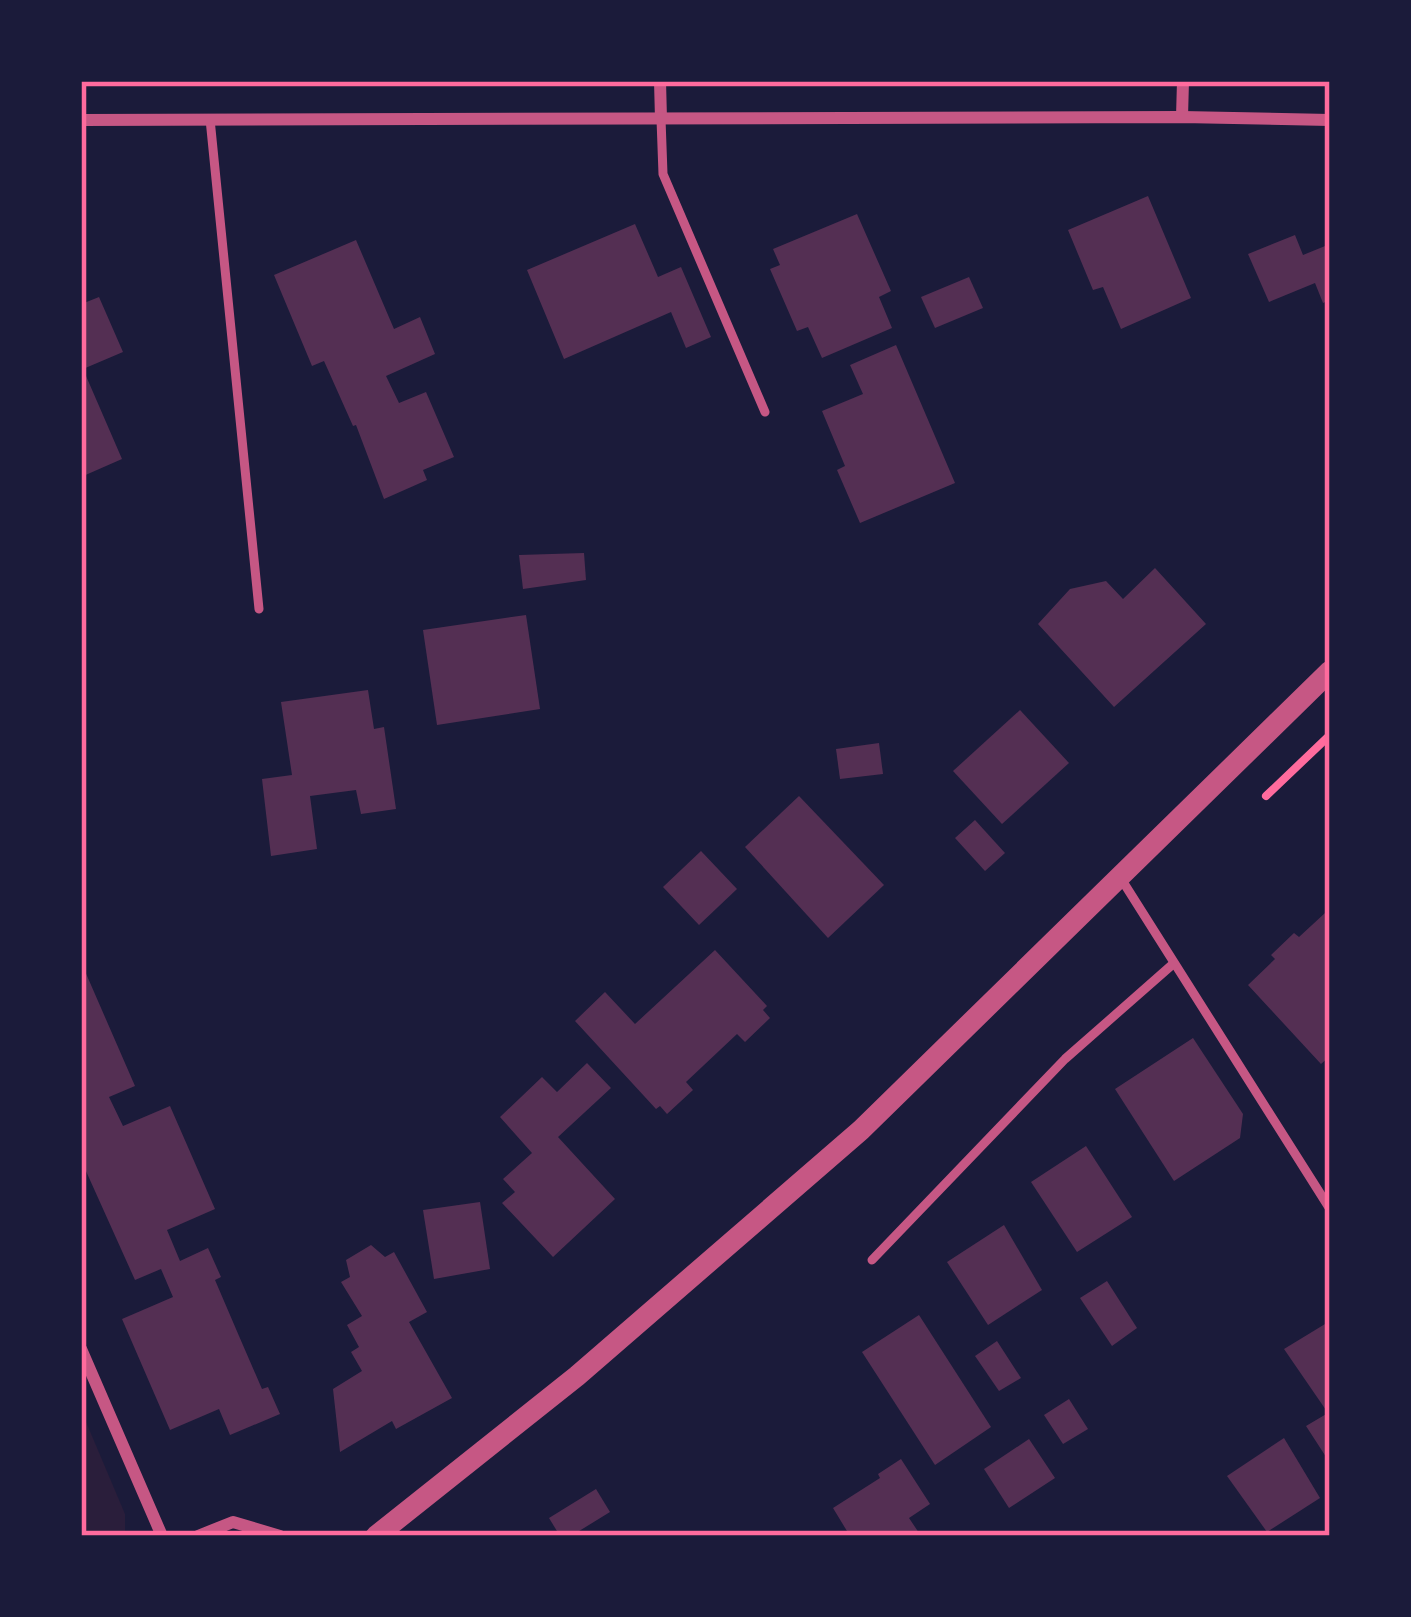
<svg xmlns="http://www.w3.org/2000/svg" width="1411" height="1617" font-family="Georgia,serif">
	<style>
		.green { fill: #2a1e3b }
		.building { fill: #542f53 }
		.lines { fill: none; stroke-linecap: round; stroke-linejoin: round }
		.path { stroke: #ff6b9d; stroke-width: 8 }
		.service { stroke: #c65784; stroke-width: 9 }
		.minor { stroke: #c65784; stroke-width: 12 }
		.tertiary { stroke: #c65784; stroke-width: 21 }
		.neatline { fill: none; stroke: #ff6b9d; stroke-width: 4.5 }
	</style>
	<rect width="100%" height="100%" fill="#1b1b3a"/>
	<path class="green" d="M81 1410 125 1514V1536H81Z"/>
	<g class="building">
		<path d="M1148 196 1191 298 1121 329 1103 287 1093 290 1068 230Z"/>
		<path d="M857 214 891 291 879 297 892 328 822 358 808 327 797 331 770 269 780 265 773 249Z"/>
		<path d="M635 224 658 277 681 267 711 337 686 348 671 312 564 359 527 270Z"/>
		<path d="M1295 235 1303 255 1330 244V300L1323 303 1315 283 1269 302 1248 254Z"/>
		<path d="M356 240 394 329 420 317 435 354 386 376 399 403 426 392 454 457 423 470 427 480 384 499 356 425 353 426 324 361 312 366 274 275Z"/>
		<path d="M969 277 983 308 935 328 921 297Z"/>
		<path d="M81 295 84 303 99 297 123 352 83 369 122 459 81 477Z"/>
		<path d="M896 345 955 483 860 523 837 470 845 466 822 411 863 394 850 365Z"/>
		<path d="M584 553 586 580 523 589 519 555Z"/>
		<path d="M1155 568 1206 624 1114 707 1038 624 1070 589 1106 581 1123 599Z"/>
		<path d="M526 615 540 709 437 725 423 630Z"/>
		<path d="M368 690 374 729 384 727 396 809 361 814 356 790 310 796 317 849 271 856 262 779 292 775 281 702Z"/>
		<path d="M1020 710 1069 763 1002 824 953 771Z"/>
		<path d="M879 743 883 774 840 779 836 749Z"/>
		<path d="M799 796 884 885 828 938 745 847Z"/>
		<path d="M975 820 1005 853 985 871 955 838Z"/>
		<path d="M701 851 737 889 699 925 663 887Z"/>
		<path d="M1325 913 1330 918V1056L1321 1064 1248 985 1275 959 1271 955 1294 933 1299 937Z"/>
		<path d="M715 950 767 1006 763 1010 770 1018 745 1042 737 1034 686 1082 693 1090 667 1114 660 1106 656 1109 575 1021 605 992 635 1024Z"/>
		<path d="M81 962 135 1086 109 1097 123 1126 170 1106 215 1209 167 1230 180 1261 208 1248 221 1277 215 1280 239 1336 262 1389 268 1387 280 1414 230 1435 219 1409 170 1430 122 1319 173 1297 161 1269 135 1280 81 1160Z"/>
		<path d="M1193 1038 1243 1114 1240 1138 1174 1181 1115 1089Z"/>
		<path d="M587 1063 611 1088 558 1137 615 1199 553 1257 502 1203 515 1192 503 1179 532 1153 500 1117 542 1077 557 1092Z"/>
		<path d="M1086 1146 1132 1217 1077 1252 1031 1182Z"/>
		<path d="M480 1202 490 1269 434 1279 423 1210Z"/>
		<path d="M1004 1225 1042 1290 988 1325 947 1262Z"/>
		<path d="M371 1245 385 1257 394 1252 427 1312 409 1322 452 1398 396 1429 392 1421 340 1452 333 1389 362 1371 351 1352 359 1347 347 1325 362 1316 341 1282 350 1277 346 1260Z"/>
		<path d="M1107 1281 1137 1328 1112 1346 1080 1298Z"/>
		<path d="M919 1315 991 1427 935 1465 862 1352Z"/>
		<path d="M1330 1321V1463L1306 1426 1328 1413 1284 1349Z"/>
		<path d="M997 1341 1021 1378 999 1391 975 1356Z"/>
		<path d="M1069 1399 1088 1429 1063 1444 1044 1415Z"/>
		<path d="M1284 1438 1320 1498 1267 1532 1227 1476Z"/>
		<path d="M1029 1439 1055 1478 1009 1508 984 1469Z"/>
		<path d="M901 1459 930 1504 909 1518 921 1536H850L833 1508 880 1478 878 1474Z"/>
		<path d="M596 1489 610 1512 571 1536H560L549 1518Z"/>
	</g>
	<g class="lines">
		<path class="path" d="M1266 796 1330 735"/>
		<g class="service">
			<path d="M210 119 259 609"/>
			<path d="M661 119 663 174 765 412"/>
			<path d="M1120 877 1330 1209"/>
			<path d="M872 1260 1065 1059 1173 964"/>
		</g>
		<g class="minor">
			<path d="M660 81 661 119"/>
			<path d="M1182 117 1183 81"/>
			<path d="M81 120 1182 117 1330 120"/>
			<path d="M81 1349 162 1536"/>
			<path d="M198 1536 233 1522 280 1536"/>
		</g>
		<path class="tertiary" d="M376 1536 577 1376 861 1130 1330 671"/>
	</g>
	<rect width="1411" height="1617" fill="none" stroke="#1b1b3a" stroke-width="168"/>
	<rect x="84" y="84" width="1243" height="1449" class="neatline"/>
</svg>
